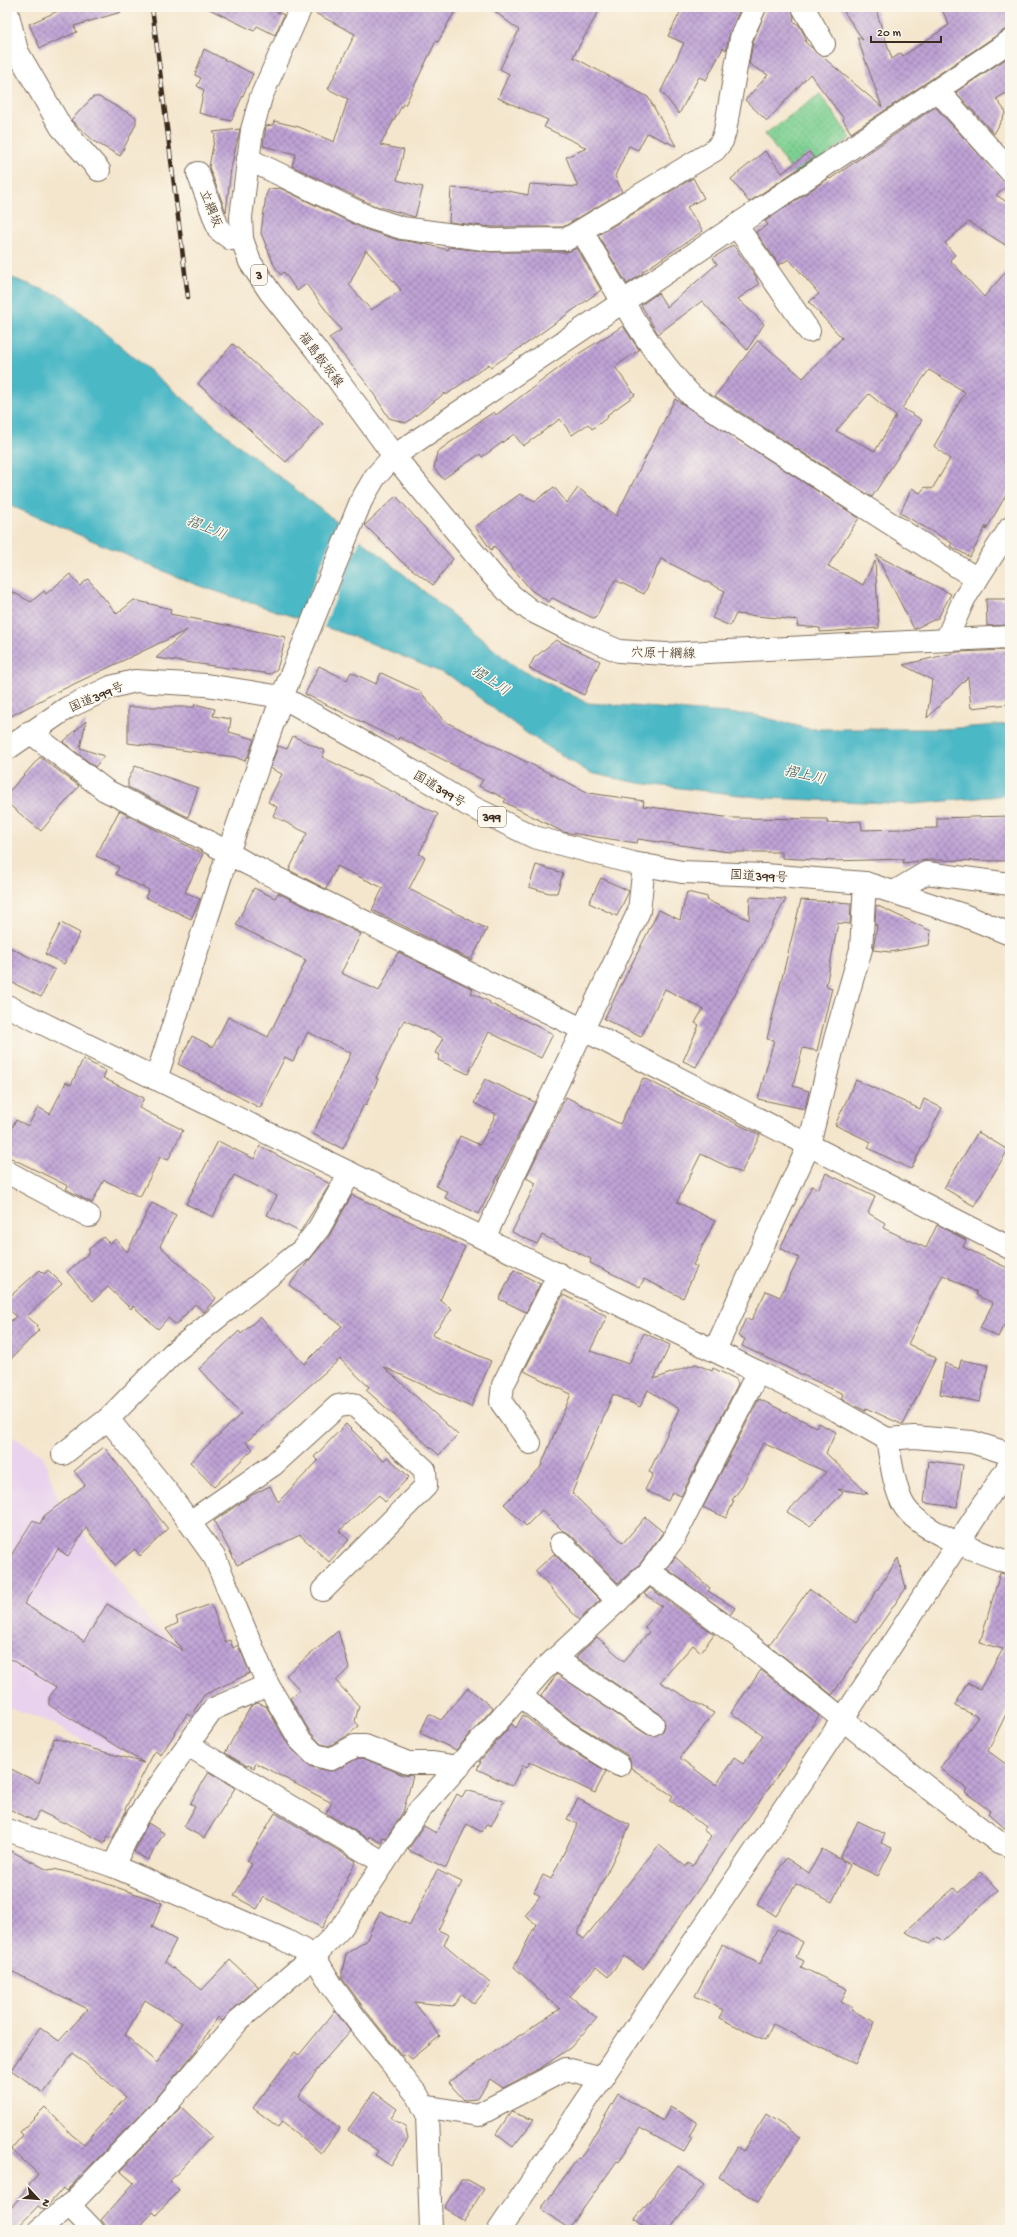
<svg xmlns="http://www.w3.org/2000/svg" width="1017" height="2237" font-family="'Gochi Hand','Klee One',sans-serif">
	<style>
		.built { fill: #e9d2ed }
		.grass { fill: url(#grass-dots); stroke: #5c7d58 }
		.water { fill: #4bb8c6; stroke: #437172 }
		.pier { fill: #f4e6cd }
		.building { fill: url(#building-cross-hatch); fill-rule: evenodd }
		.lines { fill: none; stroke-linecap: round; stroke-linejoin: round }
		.minor-casing { stroke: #7c6c5b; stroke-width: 24 }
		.major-casing { stroke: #7c6c5b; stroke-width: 24 }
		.highway-casing { stroke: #7c6c5b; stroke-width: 24 }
		.minor { stroke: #fff; stroke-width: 22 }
		.major { stroke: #fff; stroke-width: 22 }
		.highway { stroke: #fff; stroke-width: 22 }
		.rail-casing { stroke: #3b2a1e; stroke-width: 4.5 }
		.rail { stroke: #fbf7ec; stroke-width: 3; stroke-dasharray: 9; stroke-linecap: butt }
		.labels { text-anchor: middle; stroke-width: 3; stroke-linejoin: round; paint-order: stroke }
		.shield { fill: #fbf7ec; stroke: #75685c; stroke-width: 1 }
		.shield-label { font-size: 12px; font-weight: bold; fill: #3b2a1e }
		.street-label { font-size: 13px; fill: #3b2a1e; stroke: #fbf7ec }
		.water-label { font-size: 14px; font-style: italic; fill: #415c59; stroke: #fbf7ec }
	</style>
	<defs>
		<pattern id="grass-dots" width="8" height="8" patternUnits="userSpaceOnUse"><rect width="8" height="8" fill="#7dd092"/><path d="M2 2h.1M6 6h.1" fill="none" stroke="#68a977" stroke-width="1.8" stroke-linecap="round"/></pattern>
		<pattern id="building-cross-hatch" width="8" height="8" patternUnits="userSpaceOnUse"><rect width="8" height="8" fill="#bea2d5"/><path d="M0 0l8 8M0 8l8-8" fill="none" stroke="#9c84ac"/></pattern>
	</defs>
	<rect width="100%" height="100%" fill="#fbf7ec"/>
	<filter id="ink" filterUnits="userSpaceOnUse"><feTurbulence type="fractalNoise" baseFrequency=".025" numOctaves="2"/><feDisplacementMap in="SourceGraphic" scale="8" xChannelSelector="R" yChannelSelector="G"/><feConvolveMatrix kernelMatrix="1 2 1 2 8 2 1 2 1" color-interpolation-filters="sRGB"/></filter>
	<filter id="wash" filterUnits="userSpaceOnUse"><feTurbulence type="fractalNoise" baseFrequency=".012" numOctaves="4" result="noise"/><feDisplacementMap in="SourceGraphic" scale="16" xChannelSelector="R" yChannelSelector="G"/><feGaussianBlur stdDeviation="0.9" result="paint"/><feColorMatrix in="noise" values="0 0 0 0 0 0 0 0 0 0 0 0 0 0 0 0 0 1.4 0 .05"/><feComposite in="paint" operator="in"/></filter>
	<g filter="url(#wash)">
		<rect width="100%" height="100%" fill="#f4e6cd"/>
		<path class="built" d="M7 1433 43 1456 59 1501 152 1626 190 1653 117 1759 47 1721 7 1707Z"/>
		<path class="grass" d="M820 94 851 138 796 177 765 134Z"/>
		<path class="water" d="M7 276 63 297 237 444 384 558 515 667 588 703 755 715 809 729H945L1010 724V795L914 804 765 798 638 783 590 773 528 734 450 676 358 638 194 584 7 504Z"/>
		<path class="pier" d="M338 521 361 538 323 629 299 621Z"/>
		<g id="blocks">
			<g class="building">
				<path d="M67 7H120L121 12 74 26 77 32 40 48 29 24Z"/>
				<path d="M205 7H266L284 15 275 35 257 26 254 31Z"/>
				<path d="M313 7H457L438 42 436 41 405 105 403 104 380 145 404 150 397 180 423 187 415 217 373 205 292 166 296 154 263 146 266 126 273 125 274 121 299 127 334 142 348 99 328 89 355 34 313 12Z"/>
				<path d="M489 7H601L573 57 648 97 676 146 647 133 638 150 629 146 615 176 622 192 563 227H492L449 222 451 188 503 190 528 195 530 184 578 187 566 157 587 148 544 127 548 120 498 98 509 74 500 69 519 30Z"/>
				<path d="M683 7H741L730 33 726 50 723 48 706 80 699 77 679 114 661 91 684 43 668 36Z"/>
				<path d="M767 7H791L794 17 793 21 799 25 806 38 805 42 882 107 857 37 863 40 841 7H875L892 59 901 53 903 56 949 25 941 7H1010V29L1003 31 851 133 843 120 844 119 810 74 767 121 745 100 768 75 749 64 753 42Z"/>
				<path d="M204 49 253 74 231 121 199 113 204 90 197 86 201 78 195 75Z"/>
				<path d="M1010 56V91L996 99 1006 112 994 134 956 92Z"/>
				<path d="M93 97H99L136 117V124L120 156 95 142 71 120Z"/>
				<path d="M935 107 1008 185 996 195 1010 204V248L969 222 945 243 955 255 950 260 984 297 1010 267V488L986 530V526L970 557 950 546 952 543 900 513 912 488 920 493 925 487 932 489 950 459 934 446 965 392 929 370 902 408 922 420 872 497 715 396 758 340 803 378 842 338 809 302 819 294 789 259 779 265 756 232 768 225 765 221 829 178 830 179ZM869 394 896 416 875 451 836 431Z"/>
				<path d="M240 129 231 168 226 212 209 167 215 135 213 132Z"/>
				<path d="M765 151 782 173 809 152 814 158 749 202 731 179Z"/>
				<path d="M693 178 704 198 687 207 703 231 642 272 643 273 627 284 598 235Z"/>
				<path d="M280 188 364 229 398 240 425 244 448 250V247L491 252H567L577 248 601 290 526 344 491 367 489 364 446 395 445 393 406 423 389 418 368 385 329 338 341 330 306 284 297 291 284 272 281 275 274 265 261 233 266 195 269 189ZM366 250 401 290 371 310 349 285Z"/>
				<path d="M733 245 757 278 756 279 759 284 738 299 764 324 747 350 702 301 658 334 641 305 658 293 667 307 717 264 713 258Z"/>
				<path d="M623 326 639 350 615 367 635 395 607 415 608 417 592 429 588 424 572 435 560 419 523 446 514 434 482 457 480 454 443 479 434 468 437 452 480 421 494 412 496 415 575 356Z"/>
				<path d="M233 344 323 424 286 462 198 384Z"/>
				<path d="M675 399 859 518 828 566 863 585 875 561 879 628 820 632V628L797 626 798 620 736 614 730 626 712 618 725 591 661 559 644 594 615 580 595 619 552 598 549 602 531 590 494 546 491 550 475 527 520 494 535 501 554 487 567 503 578 488 616 516Z"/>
				<path d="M396 496 453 559 433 585 401 561 365 525Z"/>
				<path d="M876 555 951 594 938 618 914 629Z"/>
				<path d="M70 574 80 586 88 579 117 614 134 600 171 609 170 614 286 637 277 669 271 674 156 658 187 630 51 695 7 718V589L31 602 44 591 46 594Z"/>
				<path d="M986 599H1010V625L987 626Z"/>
				<path d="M556 640 600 661 584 695 529 668 534 658Z"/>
				<path d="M1010 650V704L971 708 968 677 927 718 932 680 903 665 957 652Z"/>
				<path d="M319 666 347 680 351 672 376 684 381 673 420 691 444 721 589 793 644 801 643 806 732 818 827 819V823L861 821 862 830 937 828V818L1009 816 1010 861 928 860 903 863V859L834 861 782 858V852H729L638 839 637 843 563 832 504 802 506 799 479 786 483 780 399 737 398 740 305 694Z"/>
				<path d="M195 704 215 709 213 716 231 719 229 732 254 739 248 757H246L245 761 235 757 128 743V707H194Z"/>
				<path d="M86 721 80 748 104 756 95 767 63 742Z"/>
				<path d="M293 736 325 751 322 757 438 814 419 854 425 857 409 889 487 929 471 960 372 910 383 888 337 866 326 889 289 870 307 833 273 816 277 807 268 802 282 774 270 768 278 746 287 749Z"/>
				<path d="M40 757 79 786 41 831 7 803V794Z"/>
				<path d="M135 766 198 788 188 817 128 787V780Z"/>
				<path d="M119 811 126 814 127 818V815L203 854 185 892 200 899 191 919 145 897 149 890 116 874 119 867 96 856Z"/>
				<path d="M536 865 563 873 557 893H549L529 887Z"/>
				<path d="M601 878 629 891 617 916 589 903Z"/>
				<path d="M254 888 275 898 278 893 361 934 341 973 379 991 398 952 473 989 471 993 490 1002 489 1003 553 1034 541 1058 489 1032 468 1074 438 1060 440 1055 435 1053 443 1038 404 1020 376 1078 378 1079 366 1105 364 1104 343 1149 313 1134 351 1053 308 1032 293 1061 285 1057 260 1108 178 1064 192 1036 213 1047 228 1017 268 1037 306 960 236 925Z"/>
				<path d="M687 892 708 897 707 900 749 920 750 897 786 899 696 1067 683 1061 699 1025 695 1023 703 1009 665 989 641 1037 604 1019 659 910 680 920Z"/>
				<path d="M801 900 851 903 850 924 838 923 826 986 832 988 817 1051 803 1048 793 1086 809 1091 805 1109 758 1099 774 1040 767 1039Z"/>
				<path d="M876 905 931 931 929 945 890 952 873 950 877 925H875Z"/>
				<path d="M61 923 80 933 64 964 45 954Z"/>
				<path d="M7 946 55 970 41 997 7 980Z"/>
				<path d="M83 1059 106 1071 103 1078 144 1098 139 1108 183 1130 168 1160 160 1157 140 1197 104 1180 92 1203 66 1189 68 1186 7 1156V1138L16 1120 28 1126 38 1107 50 1114 66 1082 71 1085Z"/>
				<path d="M643 1078 760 1135 741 1173 701 1154 677 1202 715 1221 693 1265 697 1267 683 1298 644 1279 640 1287 590 1263 591 1259 542 1235 537 1244 512 1232 536 1183 526 1178 566 1097 620 1124Z"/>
				<path d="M485 1079 535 1102 479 1214 445 1198 448 1192 436 1186 460 1136 480 1145 496 1114 474 1103Z"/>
				<path d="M856 1080 920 1109 924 1099 942 1108 911 1169 868 1148 871 1142 835 1125Z"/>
				<path d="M978 1132 1008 1150 974 1206 944 1188Z"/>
				<path d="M218 1141 254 1159 260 1146 330 1184 300 1232 267 1215 277 1196 234 1175 213 1217 186 1204Z"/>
				<path d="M826 1173 875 1197 868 1213 885 1223 883 1228 926 1248 937 1225 966 1240 963 1247 1010 1269V1313L998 1337 980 1328 993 1303 976 1295 977 1292 943 1275 908 1344 936 1358 903 1425 866 1408 865 1411 848 1402 841 1399 843 1394 742 1346 745 1339 738 1336 746 1318 751 1321 766 1291 780 1297 799 1258 780 1248 812 1186 818 1189Z"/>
				<path d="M352 1195 465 1247 440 1300 452 1309 432 1335 491 1361 471 1407 384 1367 458 1435 439 1455 366 1390 369 1387 340 1359 246 1442 253 1449 214 1487 190 1462 241 1414 199 1369 239 1331 241 1334 260 1317 304 1364 342 1326 289 1285 329 1236Z"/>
				<path d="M152 1203 176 1215 160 1246 216 1298 204 1312 195 1304 176 1325 168 1318 158 1329 133 1306 131 1309 108 1287 93 1301 67 1272 90 1252 88 1250 103 1237 110 1244 116 1239 127 1252Z"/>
				<path d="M40 1270 44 1274 48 1270 62 1284 27 1316 37 1325 36 1327 39 1330 7 1363V1325L16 1316 7 1308V1299Z"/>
				<path d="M514 1270 540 1284 526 1312 499 1299Z"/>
				<path d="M563 1295 607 1316 590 1351 629 1364 644 1333 670 1345 654 1379 696 1364 712 1371 713 1368 736 1379 738 1384 681 1496 672 1492 668 1501 645 1490 653 1474 649 1472 679 1409 648 1390 640 1407 613 1394 572 1493 623 1543 645 1517 663 1532 640 1564 618 1583 570 1534 563 1531 542 1510 526 1526 504 1504 540 1468 571 1394 524 1371Z"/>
				<path d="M961 1360 988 1365 980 1402 940 1394 945 1363 959 1369Z"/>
				<path d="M759 1399 816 1427 818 1423 836 1432 826 1453 868 1494 838 1489 843 1493 810 1526 787 1512 826 1472 763 1443 741 1488 732 1500 734 1501 726 1518 703 1507Z"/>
				<path d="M346 1424 383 1461 388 1457 409 1477 385 1502 379 1495 339 1531 349 1540 329 1562 300 1535 237 1565 214 1521 252 1495 270 1486 278 1502 318 1461 314 1457Z"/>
				<path d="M104 1447 168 1529 140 1556 135 1549 115 1565 86 1528 68 1556 58 1549 24 1604 84 1641 107 1604 183 1651 166 1629 178 1623 176 1617 211 1604 225 1642 230 1640 233 1648 238 1645 250 1673 204 1695 191 1716 187 1714 161 1755 155 1751 125 1809 126 1811 112 1839 108 1836 105 1843 65 1822 64 1823 39 1811 34 1821 7 1808V1767L39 1783 54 1738 144 1763 49 1705V1698L56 1687 7 1657V1562L33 1520 40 1524 44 1516 85 1485 74 1471Z"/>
				<path d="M929 1461 963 1465 957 1507 924 1503Z"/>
				<path d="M554 1554 600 1600 579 1620 535 1571Z"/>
				<path d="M675 1557 710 1588 708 1591 735 1608 730 1615 667 1569Z"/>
				<path d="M898 1558 906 1588 832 1695 769 1645 809 1589 856 1623Z"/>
				<path d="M1000 1573 1010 1575V1706L988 1751 1010 1767V1833L988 1813 990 1811 965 1792 967 1789 940 1768 978 1717 955 1706 967 1683 980 1689 1003 1649 980 1643Z"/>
				<path d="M650 1588 714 1634 701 1652 693 1645 660 1682 714 1713 680 1758 716 1785 734 1758 743 1764 763 1735 731 1713 761 1670 819 1716 643 1969 624 1956 608 1977 596 1967 570 1996 597 2018 570 2048 544 2066 503 2088 490 2079 477 2099 464 2100 448 2082 560 2009 514 1967 536 1924 525 1916 540 1896 534 1892 543 1875 551 1879 578 1824 567 1819 578 1799 630 1825 577 1934 584 1939 659 1845 686 1867 688 1863 693 1866 711 1836 703 1830 705 1827 670 1800 673 1796 631 1768 630 1759 626 1754 573 1722 541 1696 557 1674 646 1734 653 1736 663 1731 665 1724 660 1714 576 1657 597 1637 624 1661 649 1632 644 1628 662 1606 644 1594Z"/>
				<path d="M338 1631 349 1668 336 1681 359 1706 355 1721 359 1726 345 1737 329 1746 321 1744 310 1732 290 1698 300 1690 286 1675Z"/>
				<path d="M468 1688 493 1708 456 1750 420 1733 429 1714 441 1720Z"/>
				<path d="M257 1703 266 1706 289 1746 312 1767 328 1771 336 1770 358 1758H363L403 1775 413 1776 403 1812 386 1838 383 1837 381 1843 369 1836 368 1839 326 1813 332 1803 256 1763 254 1768 248 1765 247 1766 225 1753 251 1706Z"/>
				<path d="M523 1715 559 1743 606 1771 595 1793 530 1762 527 1767 523 1765 512 1786 477 1769 481 1762H479L512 1724 516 1728Z"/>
				<path d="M209 1772 235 1788 204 1838 184 1827 195 1807 190 1804Z"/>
				<path d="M466 1790 504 1801 491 1826 487 1824 482 1832 467 1824 446 1868 408 1850 424 1826 436 1833 457 1794 462 1797Z"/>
				<path d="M275 1813 356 1861 322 1928 264 1897 257 1909 234 1896 252 1864 247 1861Z"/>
				<path d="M858 1821 885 1834 881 1843 892 1848 878 1876 840 1858Z"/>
				<path d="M148 1823 164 1833 148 1860 134 1852Z"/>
				<path d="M7 1849 48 1870 54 1869 87 1877 162 1903 152 1927 176 1940 165 1962 202 1990 230 1960 258 1986 222 2021 218 2017 195 2052 159 2095 66 2191 63 2188 44 2210 38 2206 15 2230H7V2213L38 2174 11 2149 23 2135 20 2132 45 2107 72 2135 84 2144 126 2097 73 2053 44 2093 11 2070 40 2027 59 2041 88 2009 7 1969ZM145 2000 182 2023 157 2063 125 2035Z"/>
				<path d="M822 1849 850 1865 832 1902 796 1884 776 1916 757 1904 786 1858 809 1873Z"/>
				<path d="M437 1870 462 1882 438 1930 449 1935 444 1944 491 1984 474 2004 462 1994 453 2006 414 2002 440 2036 412 2059 406 2054 402 2056 366 2011 342 1978V1971L346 1954 366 1941 380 1911 410 1925Z"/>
				<path d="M981 1872 998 1890 942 1941 938 1937 930 1944 905 1932 954 1888 958 1893Z"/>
				<path d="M777 1929 803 1942 796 1957 804 1961 801 1967 847 1989 841 2002 853 2008 851 2010 875 2022 855 2064 773 2024 765 2040 719 2018 723 2010 695 1996 722 1945 760 1964Z"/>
				<path d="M335 2011 350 2031 323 2062 298 2096 340 2128 321 2153 282 2122 278 2127 253 2108 295 2052 299 2055Z"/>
				<path d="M374 2092 397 2109 391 2118 405 2126 408 2139 391 2166 375 2155 378 2151 348 2130Z"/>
				<path d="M618 2094 663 2121 670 2107 697 2122 689 2137 692 2138 684 2152 640 2128 619 2162 617 2161 569 2229 541 2209 578 2158 580 2159Z"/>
				<path d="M181 2107 212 2136 170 2181 179 2190 156 2215 153 2212 137 2230H110L101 2220 134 2183 120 2171Z"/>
				<path d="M511 2112 534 2120 513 2147 496 2134Z"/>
				<path d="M766 2114 800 2137 758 2202 719 2177 737 2147 743 2151Z"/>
				<path d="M678 2165 704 2185 669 2230H648L635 2219Z"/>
				<path d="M461 2180H468L484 2189 464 2221 444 2208Z"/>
			</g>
		</g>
	</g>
	<g filter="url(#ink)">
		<use href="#blocks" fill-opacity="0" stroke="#7c6c5b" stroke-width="1"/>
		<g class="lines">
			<g class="minor-casing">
				<g id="minor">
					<path d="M803 7 824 44"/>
					<path d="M7 11 17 51 61 127 99 170"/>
					<path d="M938 91 1010 171"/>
					<path d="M248 159 368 217 402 228 491 240 567 239 715 150 722 141 725 131 741 38 755 7"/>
					<path d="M198 173 219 230 231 239"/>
					<path d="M736 225 809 331"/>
					<path d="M582 231C613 286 649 352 693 397L977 579"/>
					<path d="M394 456 1010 41"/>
					<path d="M946 640 964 599 1010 528"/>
					<path d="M30 732 105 790 202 838 246 863 584 1030 1010 1248"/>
					<path d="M894 892 926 873 1010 884"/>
					<path d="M7 1006 838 1411 887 1439C891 1460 893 1483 902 1502 915 1531 982 1553 1010 1563"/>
					<path d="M156 1079 228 853 282 697"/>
					<path d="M7 1172 89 1216"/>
					<path d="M484 1238 639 911 644 865"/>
					<path d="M715 1350 809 1145 835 1039 861 949 865 883"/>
					<path d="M108 1419 169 1494 215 1558 268 1685 300 1740 315 1755 331 1759 355 1746H365L408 1763H433L459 1767"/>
					<path d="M887 1439 914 1437 972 1442 1010 1454"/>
					<path d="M530 1443 501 1402 503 1385 559 1274"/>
					<path d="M63 1454 108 1419 173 1353 302 1250 319 1228 350 1173"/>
					<path d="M190 1522 273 1465 338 1406 353 1404 425 1470 426 1486 323 1590"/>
					<path d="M561 1543 618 1601"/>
					<path d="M649 1572C771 1654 879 1754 997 1841L1010 1846"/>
					<path d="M556 1659 653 1724"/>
					<path d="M521 1696 566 1732 619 1765"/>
					<path d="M188 1745 384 1863"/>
					<path d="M7 1830 113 1866 285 1940 314 1956 332 1986 356 2019 418 2096 427 2114 431 2230"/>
					<path d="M113 1866 137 1817 213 1709 268 1685"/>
					<path d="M423 2106 478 2115 566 2069 603 2078"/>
					<path d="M69 2205 93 2230"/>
					<path d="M39 2230 72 2203 168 2103 239 2020 314 1956 342 1927 418 1812 542 1671 649 1572 674 1538 758 1372"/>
					<path d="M499 2230 803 1780 1010 1464"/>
				</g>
			</g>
			<g class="major-casing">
				<g id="major">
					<path d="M394 456 493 576 512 596 530 610 574 632 619 651 666 654 1010 637"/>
					<path d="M282 697 361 501 375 477 394 456 316 350 270 292 250 262 242 239 241 217 252 130 261 97 301 7"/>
				</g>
			</g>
			<g class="highway-casing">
				<path id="highway" d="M7 749 67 708 111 687 135 681 206 685 282 697 381 752 468 805 534 837 633 863 682 872 765 875 865 883 963 915 1010 934"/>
			</g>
			<use href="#minor" class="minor"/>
			<use href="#major" class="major"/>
			<use href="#highway" class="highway"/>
			<g class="rail-casing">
				<path id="rail" d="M152 7 188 297"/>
			</g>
			<use href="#rail" class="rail"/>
		</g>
	</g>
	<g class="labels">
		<g class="shield">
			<rect x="251" y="265" width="16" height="20" rx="3"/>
			<rect x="478" y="807" width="28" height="20" rx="3"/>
		</g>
		<g class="shield-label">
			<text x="259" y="279">3</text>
			<text x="492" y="821">399</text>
		</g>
		<g class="street-label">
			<text transform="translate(212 208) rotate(68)" y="5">立綱坂</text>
			<text transform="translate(322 359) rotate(53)" y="5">福島飯坂線</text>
			<text transform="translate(663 652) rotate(1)" y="5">穴原十綱線</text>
			<text transform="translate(96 696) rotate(-23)" y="5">国道399号</text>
			<text transform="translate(440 788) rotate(31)" y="5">国道399号</text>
			<text transform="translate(759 875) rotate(3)" y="5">国道399号</text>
		</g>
		<g class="water-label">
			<text transform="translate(207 527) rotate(22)" y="5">摺上川</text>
			<text transform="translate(491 680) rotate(33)" y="5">摺上川</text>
			<text transform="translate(805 774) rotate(13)" y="5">摺上川</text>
		</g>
	</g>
	<rect width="1017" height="2237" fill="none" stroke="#fbf7ec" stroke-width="24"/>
	<g transform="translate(38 2199) rotate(116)" stroke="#fbf7ec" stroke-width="3" paint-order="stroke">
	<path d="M0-3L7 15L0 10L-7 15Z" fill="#3b2a1e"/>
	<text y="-6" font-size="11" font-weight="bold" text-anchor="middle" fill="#3b2a1e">N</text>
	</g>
	<path d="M871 36v6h70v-6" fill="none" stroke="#3b2a1e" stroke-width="2"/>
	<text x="877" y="36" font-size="12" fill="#3b2a1e" stroke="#fbf7ec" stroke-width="3" paint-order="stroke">20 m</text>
</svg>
